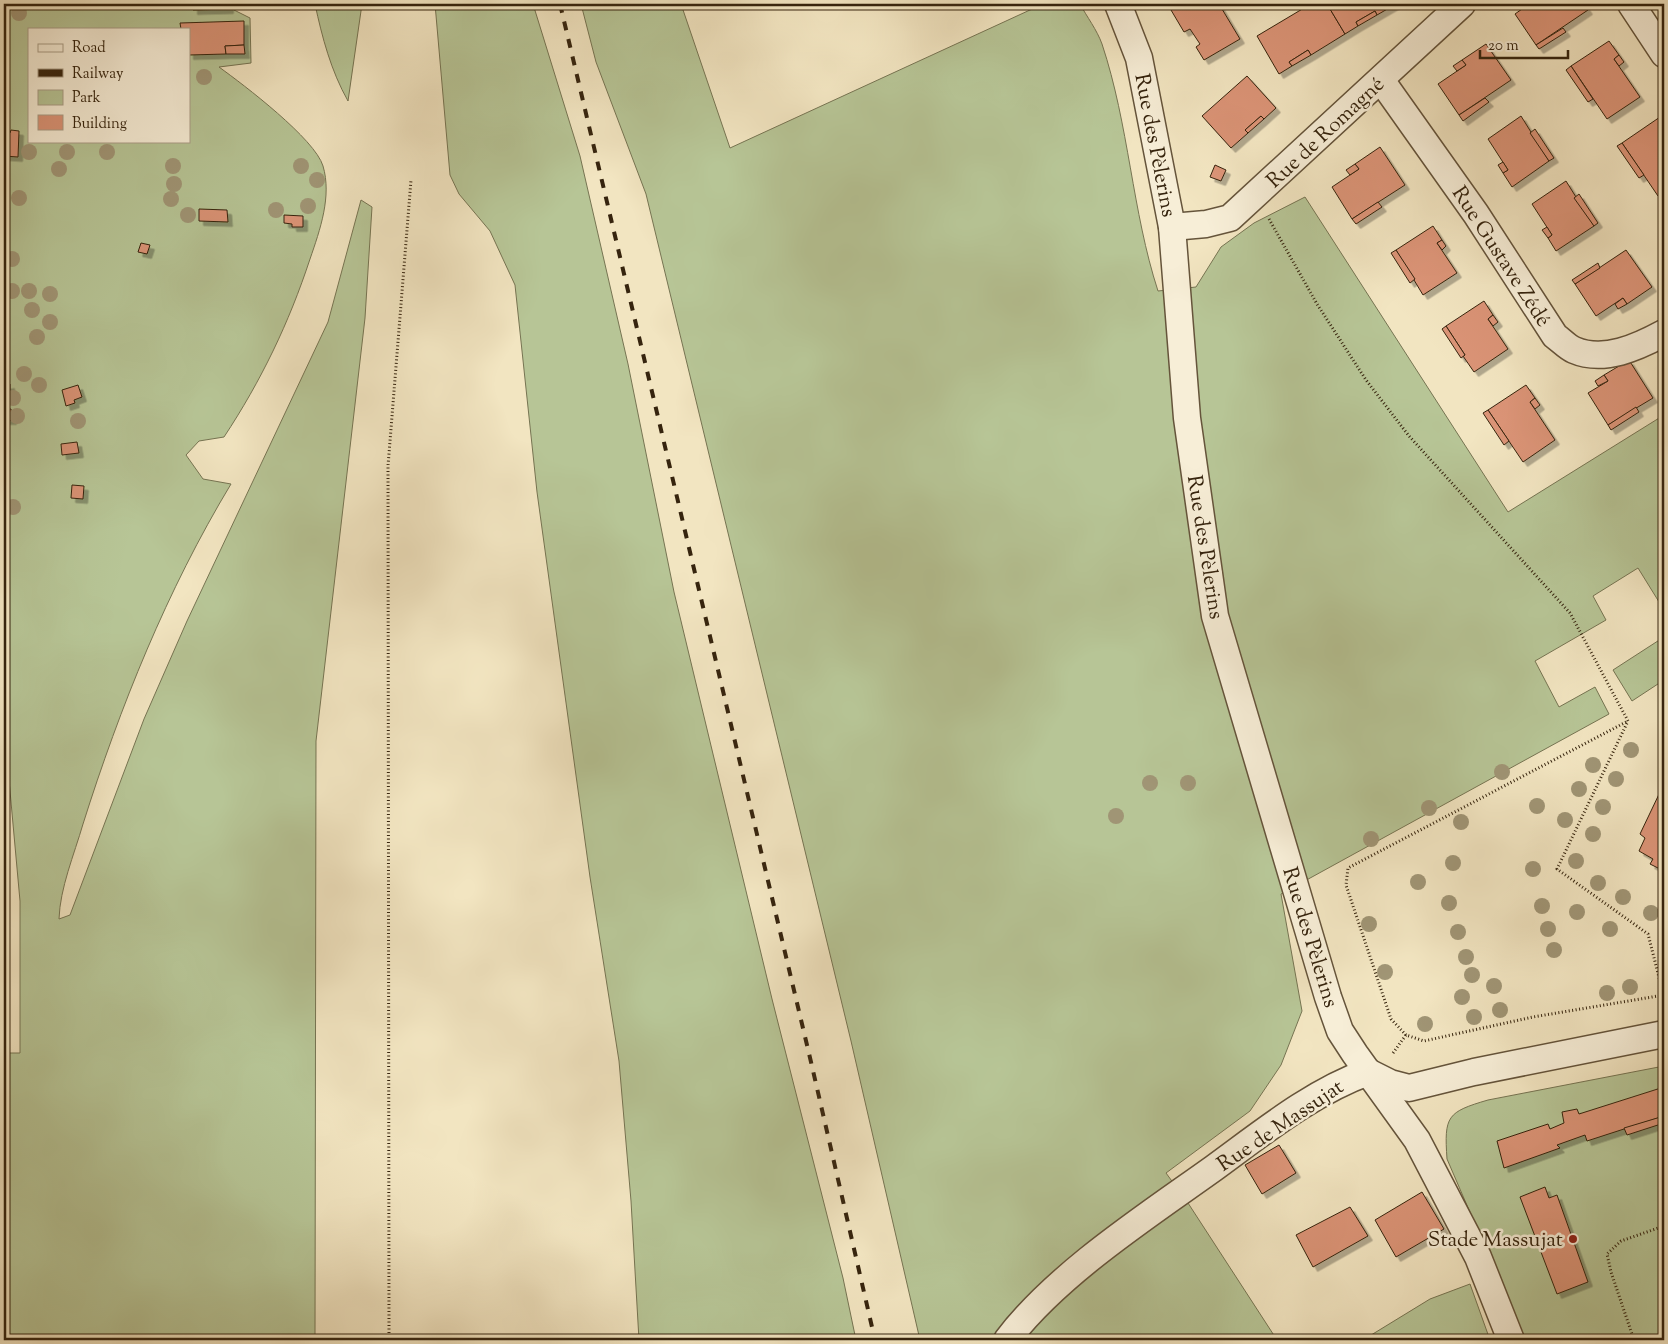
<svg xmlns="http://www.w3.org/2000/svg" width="1668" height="1344" font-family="'Sorts Mill Goudy',serif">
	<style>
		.green { fill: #b7c596; stroke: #767452; fill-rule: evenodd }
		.building { fill: #db9477; stroke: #36240e; filter: url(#shadow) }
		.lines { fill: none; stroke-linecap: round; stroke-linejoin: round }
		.minor-casing { stroke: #65543b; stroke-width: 29 }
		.path { stroke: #36240e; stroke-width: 3; stroke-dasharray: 1 2.5; stroke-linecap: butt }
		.minor { stroke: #f7eed7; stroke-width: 26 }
		.rail { stroke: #36240e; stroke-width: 4; stroke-dasharray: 9 9; stroke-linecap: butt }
		.tree { fill: #a09575 }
		.poi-dot { fill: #8f2418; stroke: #f7eed7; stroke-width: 2 }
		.labels { text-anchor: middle; stroke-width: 5; stroke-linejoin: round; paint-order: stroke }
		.street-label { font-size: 21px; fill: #36240e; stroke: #f7eed7 }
		.poi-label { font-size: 21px; fill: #36240e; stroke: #f7eed7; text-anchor: end }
	</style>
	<defs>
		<filter id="shadow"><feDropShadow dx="4.5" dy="4.5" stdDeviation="0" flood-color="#0004"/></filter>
	</defs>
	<rect width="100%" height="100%" fill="#f2e5c1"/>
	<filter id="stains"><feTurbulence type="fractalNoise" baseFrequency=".004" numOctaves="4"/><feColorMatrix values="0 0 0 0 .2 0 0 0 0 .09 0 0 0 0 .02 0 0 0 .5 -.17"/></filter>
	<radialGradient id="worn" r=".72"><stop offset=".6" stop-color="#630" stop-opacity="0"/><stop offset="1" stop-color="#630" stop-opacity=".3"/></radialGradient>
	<g class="green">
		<path d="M4 4H233L234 10 250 18 251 63 219 67C244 85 315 139 323 166 332 196 320 230 310 259 289 323 261 381 224 437L199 441 186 455 203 479 231 484C167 590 120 707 83 824 74 855 60 888 59 919L70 915 144 719 187 621 328 322 361 200 372 207 365 318 316 741 315 1340H4V1053H20V901L6 747 4 748ZM29 29H189V141H29Z"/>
		<path d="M315 4H362L348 101C331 71 322 37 315 4Z"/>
		<path d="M435 4H533L580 156 628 364 674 592 772 999 843 1278 856 1340H639L631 1201 619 1061 590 877 537 492 515 285 490 231 459 194 450 175Z"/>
		<path d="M581 4H681L730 148 1043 4H1080C1087 17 1097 30 1102 44 1129 125 1132 211 1158 291L1196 287 1221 247 1254 223 1305 197 1508 512 1664 415V610L1638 568 1593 596 1606 620 1535 661 1559 707 1595 687 1609 714 1281 894 1302 1011 1281 1065 1250 1111 1166 1173 1188 1203 1277 1340H920L851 1041 646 194 596 62Z"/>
		<path d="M1664 637V680L1632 701 1613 670Z"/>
		<path d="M1664 1066V1340H1525L1447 1159C1444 1116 1447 1112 1488 1100Z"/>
		<path d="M1470 1284 1490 1340H1363L1430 1299Z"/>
	</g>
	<g class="building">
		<path d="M193 4H229V9L193 10Z"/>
		<path d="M1181 4H1219L1240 39 1204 60 1196 47 1200 44 1190 29 1184 32 1171 10Z"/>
		<path d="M1320 4H1327L1345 34 1311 55 1308 50 1289 62 1292 66 1279 74 1257 36 1309 5 1311 9Z"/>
		<path d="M1327 4H1396L1377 15 1375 11 1356 22 1358 26 1345 34Z"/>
		<path d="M1529 4H1584L1588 10 1536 45 1515 14Z"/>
		<path d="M1375 11 1377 15 1358 26 1356 22Z"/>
		<path d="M244 21V45L225 46 226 54 189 55V29H181L180 23Z"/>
		<path d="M1563 28 1566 32 1539 49 1536 45Z"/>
		<path d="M1609 41 1619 55 1614 59 1640 97 1607 119 1571 66Z"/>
		<path d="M1486 44 1511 80 1459 115 1438 84 1466 65 1462 60Z"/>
		<path d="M244 45 245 54H226L225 46Z"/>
		<path d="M1308 50 1311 55 1292 66 1289 62Z"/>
		<path d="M1619 55 1624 62 1619 66 1614 59Z"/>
		<path d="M1462 60 1466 65 1457 71 1453 66Z"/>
		<path d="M1571 66 1593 99 1588 102 1566 70Z"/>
		<path d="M1247 76 1276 108 1264 119 1261 116 1245 130 1248 133 1231 148 1202 116Z"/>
		<path d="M1485 98 1489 102 1463 121 1459 115Z"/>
		<path d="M1261 116 1264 119 1248 133 1245 130Z"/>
		<path d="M1521 116 1549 161 1512 187 1503 173 1508 170 1488 139Z"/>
		<path d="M1660 117 1664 123V192L1658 196 1622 143Z"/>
		<path d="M1535 129 1554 158 1549 161 1530 133Z"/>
		<path d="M11 130 19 131 18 157 4 156 5 133H10Z"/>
		<path d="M1622 143 1644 175 1639 178 1617 146Z"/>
		<path d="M1380 147 1405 185 1352 219 1332 187 1359 169 1355 164Z"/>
		<path d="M1503 162 1508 170 1503 173 1498 165Z"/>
		<path d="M1355 164 1359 169 1350 175 1346 170Z"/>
		<path d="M1215 165 1226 170 1221 181 1210 177Z"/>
		<path d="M1566 181 1594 226 1556 251 1548 238 1552 235 1532 204Z"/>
		<path d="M1579 194 1598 223 1594 226 1574 198Z"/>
		<path d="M1378 202 1382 207 1356 224 1352 219Z"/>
		<path d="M199 209 227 210 228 222 199 221Z"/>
		<path d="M284 215 303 216V227H292V224L284 223Z"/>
		<path d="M1433 226 1442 240 1437 243 1457 273 1423 295 1396 250Z"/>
		<path d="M1547 227 1552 235 1548 238 1542 230Z"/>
		<path d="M1442 240 1446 246 1442 250 1437 243Z"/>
		<path d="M141 243 150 245 147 254 138 252Z"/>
		<path d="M1396 250 1415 279 1410 283 1391 253Z"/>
		<path d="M1626 250 1652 287 1627 304 1623 298 1596 316 1575 284Z"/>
		<path d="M1598 263 1600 268 1575 284 1572 280Z"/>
		<path d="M1623 298 1627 304 1618 309 1615 304Z"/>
		<path d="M1484 301 1493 315 1488 319 1508 349 1474 372 1463 356 1465 355 1446 326Z"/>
		<path d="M1493 315 1498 322 1493 326 1488 319Z"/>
		<path d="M1446 326 1465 355 1461 358 1442 329Z"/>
		<path d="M1629 360 1653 398 1608 425 1588 393 1608 381 1604 375Z"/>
		<path d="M1604 375 1608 381 1598 386 1595 381Z"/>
		<path d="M10 384V396H4V385Z"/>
		<path d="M78 385 82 397 74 400 75 403 66 406 62 390Z"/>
		<path d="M1526 385 1535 398 1530 402 1555 440 1523 462 1488 410Z"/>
		<path d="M1535 398 1540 405 1535 409 1530 402Z"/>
		<path d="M1636 407 1639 412 1611 430 1608 425Z"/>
		<path d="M4 409H11L12 420H4Z"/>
		<path d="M1488 410 1509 441 1504 445 1483 413Z"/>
		<path d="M77 442 79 453 62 455 61 444Z"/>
		<path d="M72 485 84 486 83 499 71 498Z"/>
		<path d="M1661 790 1664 791V871L1650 864 1653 859 1639 851 1645 838 1640 834Z"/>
		<path d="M1664 1087V1116L1587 1141 1585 1135 1557 1145 1560 1148 1504 1168 1497 1141 1548 1124 1550 1129 1564 1123 1562 1112 1577 1109 1579 1114Z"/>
		<path d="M1664 1116V1123L1627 1135 1624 1128Z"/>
		<path d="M1279 1145 1296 1173 1262 1194 1245 1165Z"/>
		<path d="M1545 1187 1549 1198 1557 1195 1588 1282 1557 1294 1520 1197Z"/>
		<path d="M1422 1192 1444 1229 1396 1257 1375 1220Z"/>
		<path d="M1350 1207 1368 1236 1313 1267 1296 1235Z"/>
	</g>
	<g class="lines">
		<g class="minor-casing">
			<g id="minor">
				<path d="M1118 4 1139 58 1172 227 1187 418 1215 616 1328 997 1340 1031 1355 1054 1417 1140 1478 1257 1511 1340"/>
				<path d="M1631 4 1664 54"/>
				<path d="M1381 80 1476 214 1555 336C1561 340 1567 347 1574 350 1604 363 1638 347 1664 333"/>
				<path d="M1172 227 1206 224 1230 218 1462 4"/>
				<path d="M1007 1340C1057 1274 1147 1216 1214 1168 1262 1133 1312 1092 1368 1072L1390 1083 1409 1088 1474 1072 1664 1034"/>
			</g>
		</g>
		<g class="path">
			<path d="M1269 219 1317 304 1366 380 1409 436 1570 613 1628 721 1557 869 1648 934 1664 997"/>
			<path d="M1406 1035 1391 1019 1346 885 1348 868 1628 721"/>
			<path d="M1393 1053 1406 1035 1424 1041 1533 1017 1664 995"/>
			<path d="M389 1340 388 466 411 180"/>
			<path d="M1634 1340 1611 1272 1607 1254 1621 1241 1664 1226"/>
		</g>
		<use href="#minor" class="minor"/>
		<path class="rail" d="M560 4 811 1062 875 1340"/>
	</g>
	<g class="tree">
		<circle cx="19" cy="13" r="8"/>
		<circle cx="204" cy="77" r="8"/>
		<circle cx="29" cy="152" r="8"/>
		<circle cx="67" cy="152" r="8"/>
		<circle cx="107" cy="152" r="8"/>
		<circle cx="173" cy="166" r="8"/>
		<circle cx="301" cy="166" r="8"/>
		<circle cx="59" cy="169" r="8"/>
		<circle cx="317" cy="180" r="8"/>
		<circle cx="174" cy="184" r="8"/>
		<circle cx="19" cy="198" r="8"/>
		<circle cx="171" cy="199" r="8"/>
		<circle cx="308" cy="206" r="8"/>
		<circle cx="276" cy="210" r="8"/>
		<circle cx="188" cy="215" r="8"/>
		<circle cx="12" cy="259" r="8"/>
		<circle cx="12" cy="291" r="8"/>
		<circle cx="29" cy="291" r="8"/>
		<circle cx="50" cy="294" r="8"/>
		<circle cx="32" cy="310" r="8"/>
		<circle cx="50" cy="322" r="8"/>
		<circle cx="37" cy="337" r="8"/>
		<circle cx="24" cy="374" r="8"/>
		<circle cx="39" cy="385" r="8"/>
		<circle cx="13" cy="398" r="8"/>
		<circle cx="17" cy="416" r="8"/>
		<circle cx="78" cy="421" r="8"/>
		<circle cx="13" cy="507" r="8"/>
		<circle cx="1631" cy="750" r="8"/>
		<circle cx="1593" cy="765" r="8"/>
		<circle cx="1502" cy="772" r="8"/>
		<circle cx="1616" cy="779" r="8"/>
		<circle cx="1150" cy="783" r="8"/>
		<circle cx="1188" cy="783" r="8"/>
		<circle cx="1579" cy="789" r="8"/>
		<circle cx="1537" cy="806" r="8"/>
		<circle cx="1603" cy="807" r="8"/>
		<circle cx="1429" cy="808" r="8"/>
		<circle cx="1116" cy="816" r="8"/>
		<circle cx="1565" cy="820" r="8"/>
		<circle cx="1461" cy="822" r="8"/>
		<circle cx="1593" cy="834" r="8"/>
		<circle cx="1371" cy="839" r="8"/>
		<circle cx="1576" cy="861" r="8"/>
		<circle cx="1453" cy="863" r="8"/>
		<circle cx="1533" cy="869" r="8"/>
		<circle cx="1418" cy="882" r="8"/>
		<circle cx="1598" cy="883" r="8"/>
		<circle cx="1623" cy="897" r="8"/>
		<circle cx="1449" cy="903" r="8"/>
		<circle cx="1542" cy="906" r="8"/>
		<circle cx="1577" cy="912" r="8"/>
		<circle cx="1651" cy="913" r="8"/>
		<circle cx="1369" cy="924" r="8"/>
		<circle cx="1548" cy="929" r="8"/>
		<circle cx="1610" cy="929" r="8"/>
		<circle cx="1458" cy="932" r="8"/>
		<circle cx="1554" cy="950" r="8"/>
		<circle cx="1466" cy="957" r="8"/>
		<circle cx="1385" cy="972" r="8"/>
		<circle cx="1472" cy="975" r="8"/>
		<circle cx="1494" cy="986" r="8"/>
		<circle cx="1630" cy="987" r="8"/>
		<circle cx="1607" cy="993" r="8"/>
		<circle cx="1462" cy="997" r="8"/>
		<circle cx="1500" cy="1010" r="8"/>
		<circle cx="1474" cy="1017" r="8"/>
		<circle cx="1425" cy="1024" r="8"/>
	</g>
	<circle class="poi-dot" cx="1573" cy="1239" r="5"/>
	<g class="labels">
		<g class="street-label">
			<text transform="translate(1325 132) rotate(-43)" y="7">Rue de Romagné</text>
			<text transform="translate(1156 145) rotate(79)" y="7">Rue des Pèlerins</text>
			<text transform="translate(1502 256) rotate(57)" y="7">Rue Gustave Zédé</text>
			<text transform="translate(1206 547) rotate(81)" y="7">Rue des Pèlerins</text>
			<text transform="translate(1311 937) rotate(73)" y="7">Rue des Pèlerins</text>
			<text transform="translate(1280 1125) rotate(-34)" y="7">Rue de Massujat</text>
		</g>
		<g class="poi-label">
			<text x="1563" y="1246">Stade Massujat</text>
		</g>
	</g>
	<rect width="1668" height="1344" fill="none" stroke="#f2e5c1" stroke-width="20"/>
	<rect x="5" y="5" width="1658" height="1334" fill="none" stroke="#36240e" stroke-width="2.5"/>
	<rect x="10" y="10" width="1648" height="1324" fill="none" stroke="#36240e"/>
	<rect x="28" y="28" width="162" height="115" fill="#f7eed7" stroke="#aa9d87"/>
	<rect x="38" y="44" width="25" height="8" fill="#f7eed7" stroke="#aa9d87"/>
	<text x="72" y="52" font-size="15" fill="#36240e">Road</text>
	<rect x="38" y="69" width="25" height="8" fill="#36240e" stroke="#aa9d87"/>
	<text x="72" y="78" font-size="15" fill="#36240e">Railway</text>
	<rect x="38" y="90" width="25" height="15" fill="#b7c596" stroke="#aa9d87"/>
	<text x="72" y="102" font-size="15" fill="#36240e">Park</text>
	<rect x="38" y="115" width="25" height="15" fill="#db9477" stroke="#aa9d87"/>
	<text x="72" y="128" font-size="15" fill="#36240e">Building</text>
	<path d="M1480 50v8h88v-8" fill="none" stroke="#36240e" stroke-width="2.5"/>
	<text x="1488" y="50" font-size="15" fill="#36240e" stroke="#f7eed7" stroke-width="4" paint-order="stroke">20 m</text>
	<rect width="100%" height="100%" filter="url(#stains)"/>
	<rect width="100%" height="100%" fill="url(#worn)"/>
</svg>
